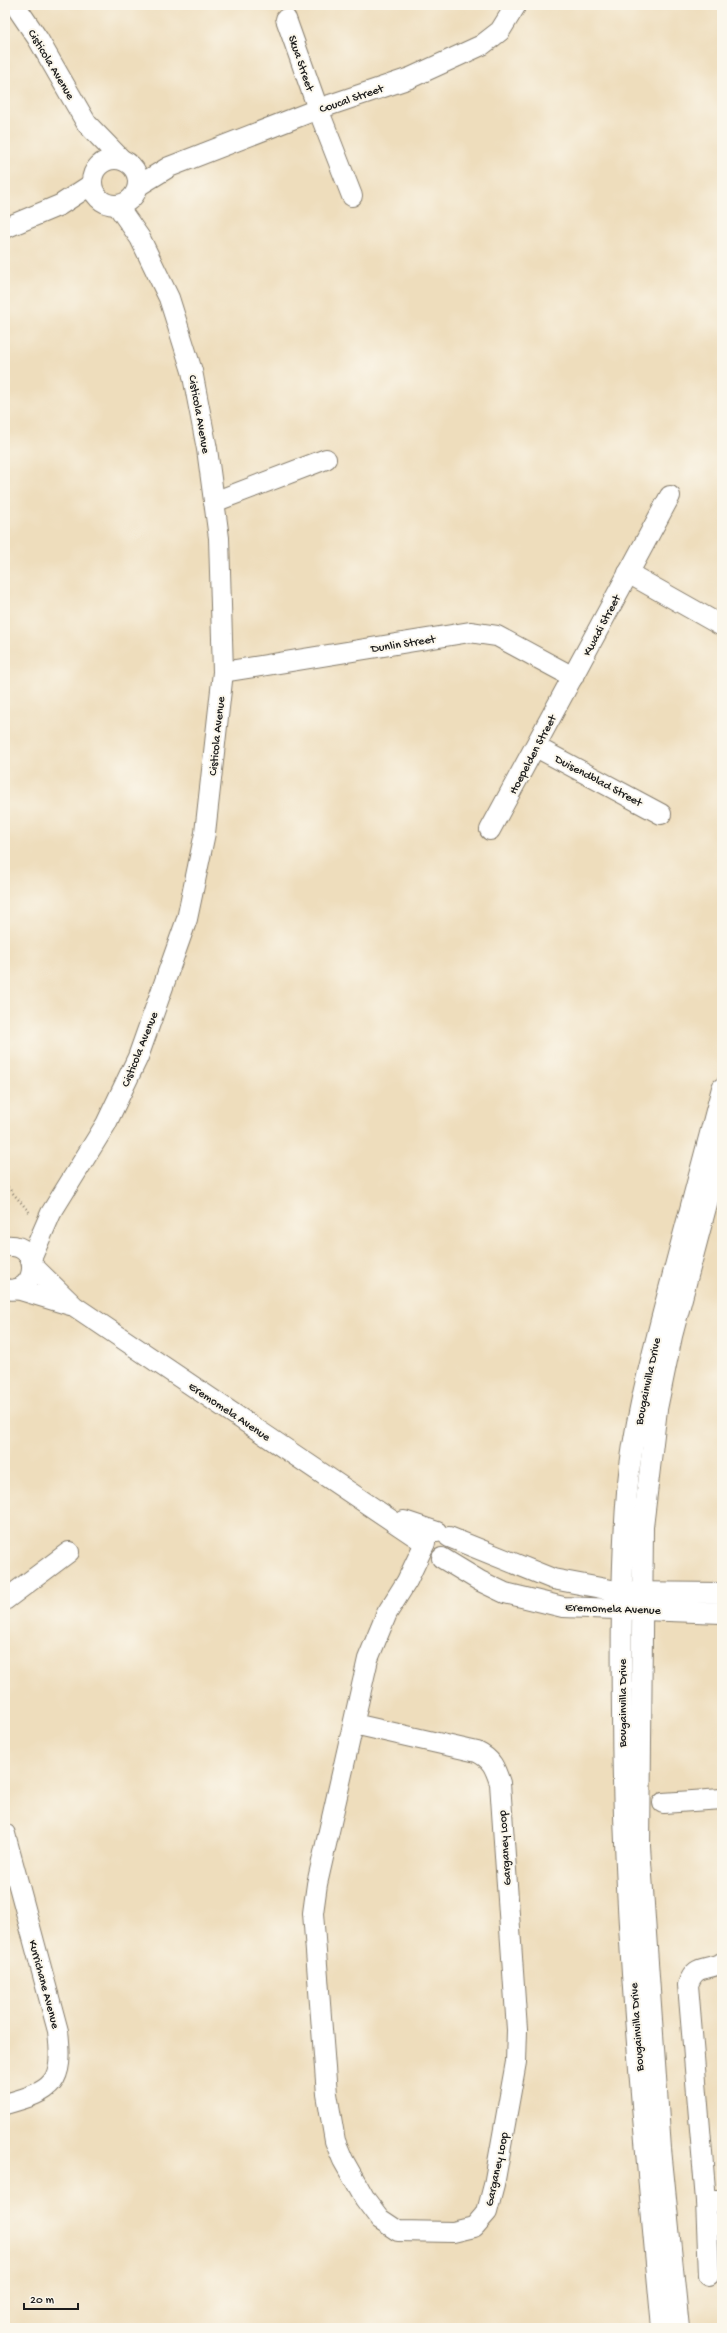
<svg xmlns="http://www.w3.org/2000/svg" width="727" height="2333" font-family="'Gochi Hand',sans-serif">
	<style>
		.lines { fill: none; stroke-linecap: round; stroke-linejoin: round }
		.street-casing { stroke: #857c6c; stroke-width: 22 }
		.path { stroke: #857c6c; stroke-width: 2.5; stroke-dasharray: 1 3; stroke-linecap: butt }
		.street { stroke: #fff; stroke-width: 20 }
		.labels { text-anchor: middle; stroke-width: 4; stroke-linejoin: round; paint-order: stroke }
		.street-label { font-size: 12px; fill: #1c1c1c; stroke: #fbf7ec }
	</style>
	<rect width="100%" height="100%" fill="#fbf7ec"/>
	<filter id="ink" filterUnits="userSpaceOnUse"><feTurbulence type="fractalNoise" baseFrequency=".025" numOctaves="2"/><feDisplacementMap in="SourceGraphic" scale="8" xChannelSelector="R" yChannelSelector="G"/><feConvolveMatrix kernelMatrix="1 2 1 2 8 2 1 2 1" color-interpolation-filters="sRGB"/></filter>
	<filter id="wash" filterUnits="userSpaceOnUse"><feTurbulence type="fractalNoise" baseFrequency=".012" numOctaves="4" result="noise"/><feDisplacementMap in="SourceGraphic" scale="16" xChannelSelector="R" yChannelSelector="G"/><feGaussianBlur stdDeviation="0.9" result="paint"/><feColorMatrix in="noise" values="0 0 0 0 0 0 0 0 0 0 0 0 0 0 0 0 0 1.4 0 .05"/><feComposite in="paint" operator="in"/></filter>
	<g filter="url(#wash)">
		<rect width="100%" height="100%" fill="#eeddbc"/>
	</g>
	<g filter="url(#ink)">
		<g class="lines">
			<g class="street-casing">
				<g id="street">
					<path d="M15 5 38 39 87 124 120 158"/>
					<path d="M286 19 318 109 352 196"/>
					<circle cx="115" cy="182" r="23"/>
					<path d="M138 186 169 167 318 109 410 78 482 45 500 31 516 5"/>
					<path d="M5 228 60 205 92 184"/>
					<path d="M214 502 326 459"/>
					<path d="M628 573 722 626"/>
					<path d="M223 672 470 632 497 636 573 677"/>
					<path d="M536 747 661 814"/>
					<path d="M490 830 670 496"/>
					<path d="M5 1246C44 1242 38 1297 5 1289"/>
					<path d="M31 1259 51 1213 106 1124 138 1057 187 919 205 833 223 672 219 538 207 449 192 371 169 298 140 238 117 205"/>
					<path d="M33 1266 74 1306 425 1543"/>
					<path d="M17 1289 70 1305"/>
					<path d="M404 1521 437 1532"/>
					<path d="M449 1537 553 1579 622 1592 722 1593"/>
					<path d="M442 1558 480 1581 505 1593 563 1607 722 1613"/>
					<path d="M5 1600 69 1552"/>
					<path d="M354 1724 477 1752C492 1759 495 1768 500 1783L517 2030 516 2062 494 2185 487 2212 474 2227 453 2232 398 2231 380 2219 365 2199 343 2160 335 2141 327 2094 313 1913 317 1884 368 1659 387 1613 407 1581 424 1545"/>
					<path d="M663 1803 722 1799"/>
					<path d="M5 1834 58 2031C64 2083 54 2091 5 2104"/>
					<path d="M706 2201 688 1985C695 1964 705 1971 722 1963"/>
					<path d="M709 2275 706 2201H722"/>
					<path d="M662 2328C643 2123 623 1918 622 1713 621 1639 621 1566 627 1492 633 1424 652 1355 669 1289 687 1222 704 1155 722 1088"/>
					<path d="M679 2328 661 2149 640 1847 643 1527 657 1409 672 1336 722 1147"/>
				</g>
			</g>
			<path class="path" d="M5 1184 31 1214"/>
			<use href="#street" class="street"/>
		</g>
	</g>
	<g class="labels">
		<g class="street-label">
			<text transform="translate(302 63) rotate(71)" y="4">Skua Street</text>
			<text transform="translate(52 64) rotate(59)" y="4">Cisticola Avenue</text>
			<text transform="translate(351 98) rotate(-19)" y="4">Coucal Street</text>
			<text transform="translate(200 414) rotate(80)" y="4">Cisticola Avenue</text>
			<text transform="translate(601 625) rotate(-62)" y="4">Kwadi Street</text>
			<text transform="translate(403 643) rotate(-9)" y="4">Dunlin Street</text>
			<text transform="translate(216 736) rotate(-84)" y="4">Cisticola Avenue</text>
			<text transform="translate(532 754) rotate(-62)" y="4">Hoepelden Street</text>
			<text transform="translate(599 780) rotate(28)" y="4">Duisendblad Street</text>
			<text transform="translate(139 1049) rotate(-68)" y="4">Cisticola Avenue</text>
			<text transform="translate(647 1381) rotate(-78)" y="4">Bougainvilla Drive</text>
			<text transform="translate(230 1411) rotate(34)" y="4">Eremomela Avenue</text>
			<text transform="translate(613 1608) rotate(2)" y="4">Eremomela Avenue</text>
			<text transform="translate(622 1703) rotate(-90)" y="4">Bougainvilla Drive</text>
			<text transform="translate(504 1848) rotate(-94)" y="4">Garganey Loop</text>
			<text transform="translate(45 1984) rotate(75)" y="4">Kurrichane Avenue</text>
			<text transform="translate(636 2027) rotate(-94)" y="4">Bougainvilla Drive</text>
			<text transform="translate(496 2169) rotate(-78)" y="4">Garganey Loop</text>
		</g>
	</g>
	<rect width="727" height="2333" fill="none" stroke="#fbf7ec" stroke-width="20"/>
	<path d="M24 2303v6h54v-6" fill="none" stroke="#1c1c1c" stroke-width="2"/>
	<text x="30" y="2303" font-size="12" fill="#1c1c1c" stroke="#fbf7ec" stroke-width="3" paint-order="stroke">20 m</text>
</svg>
